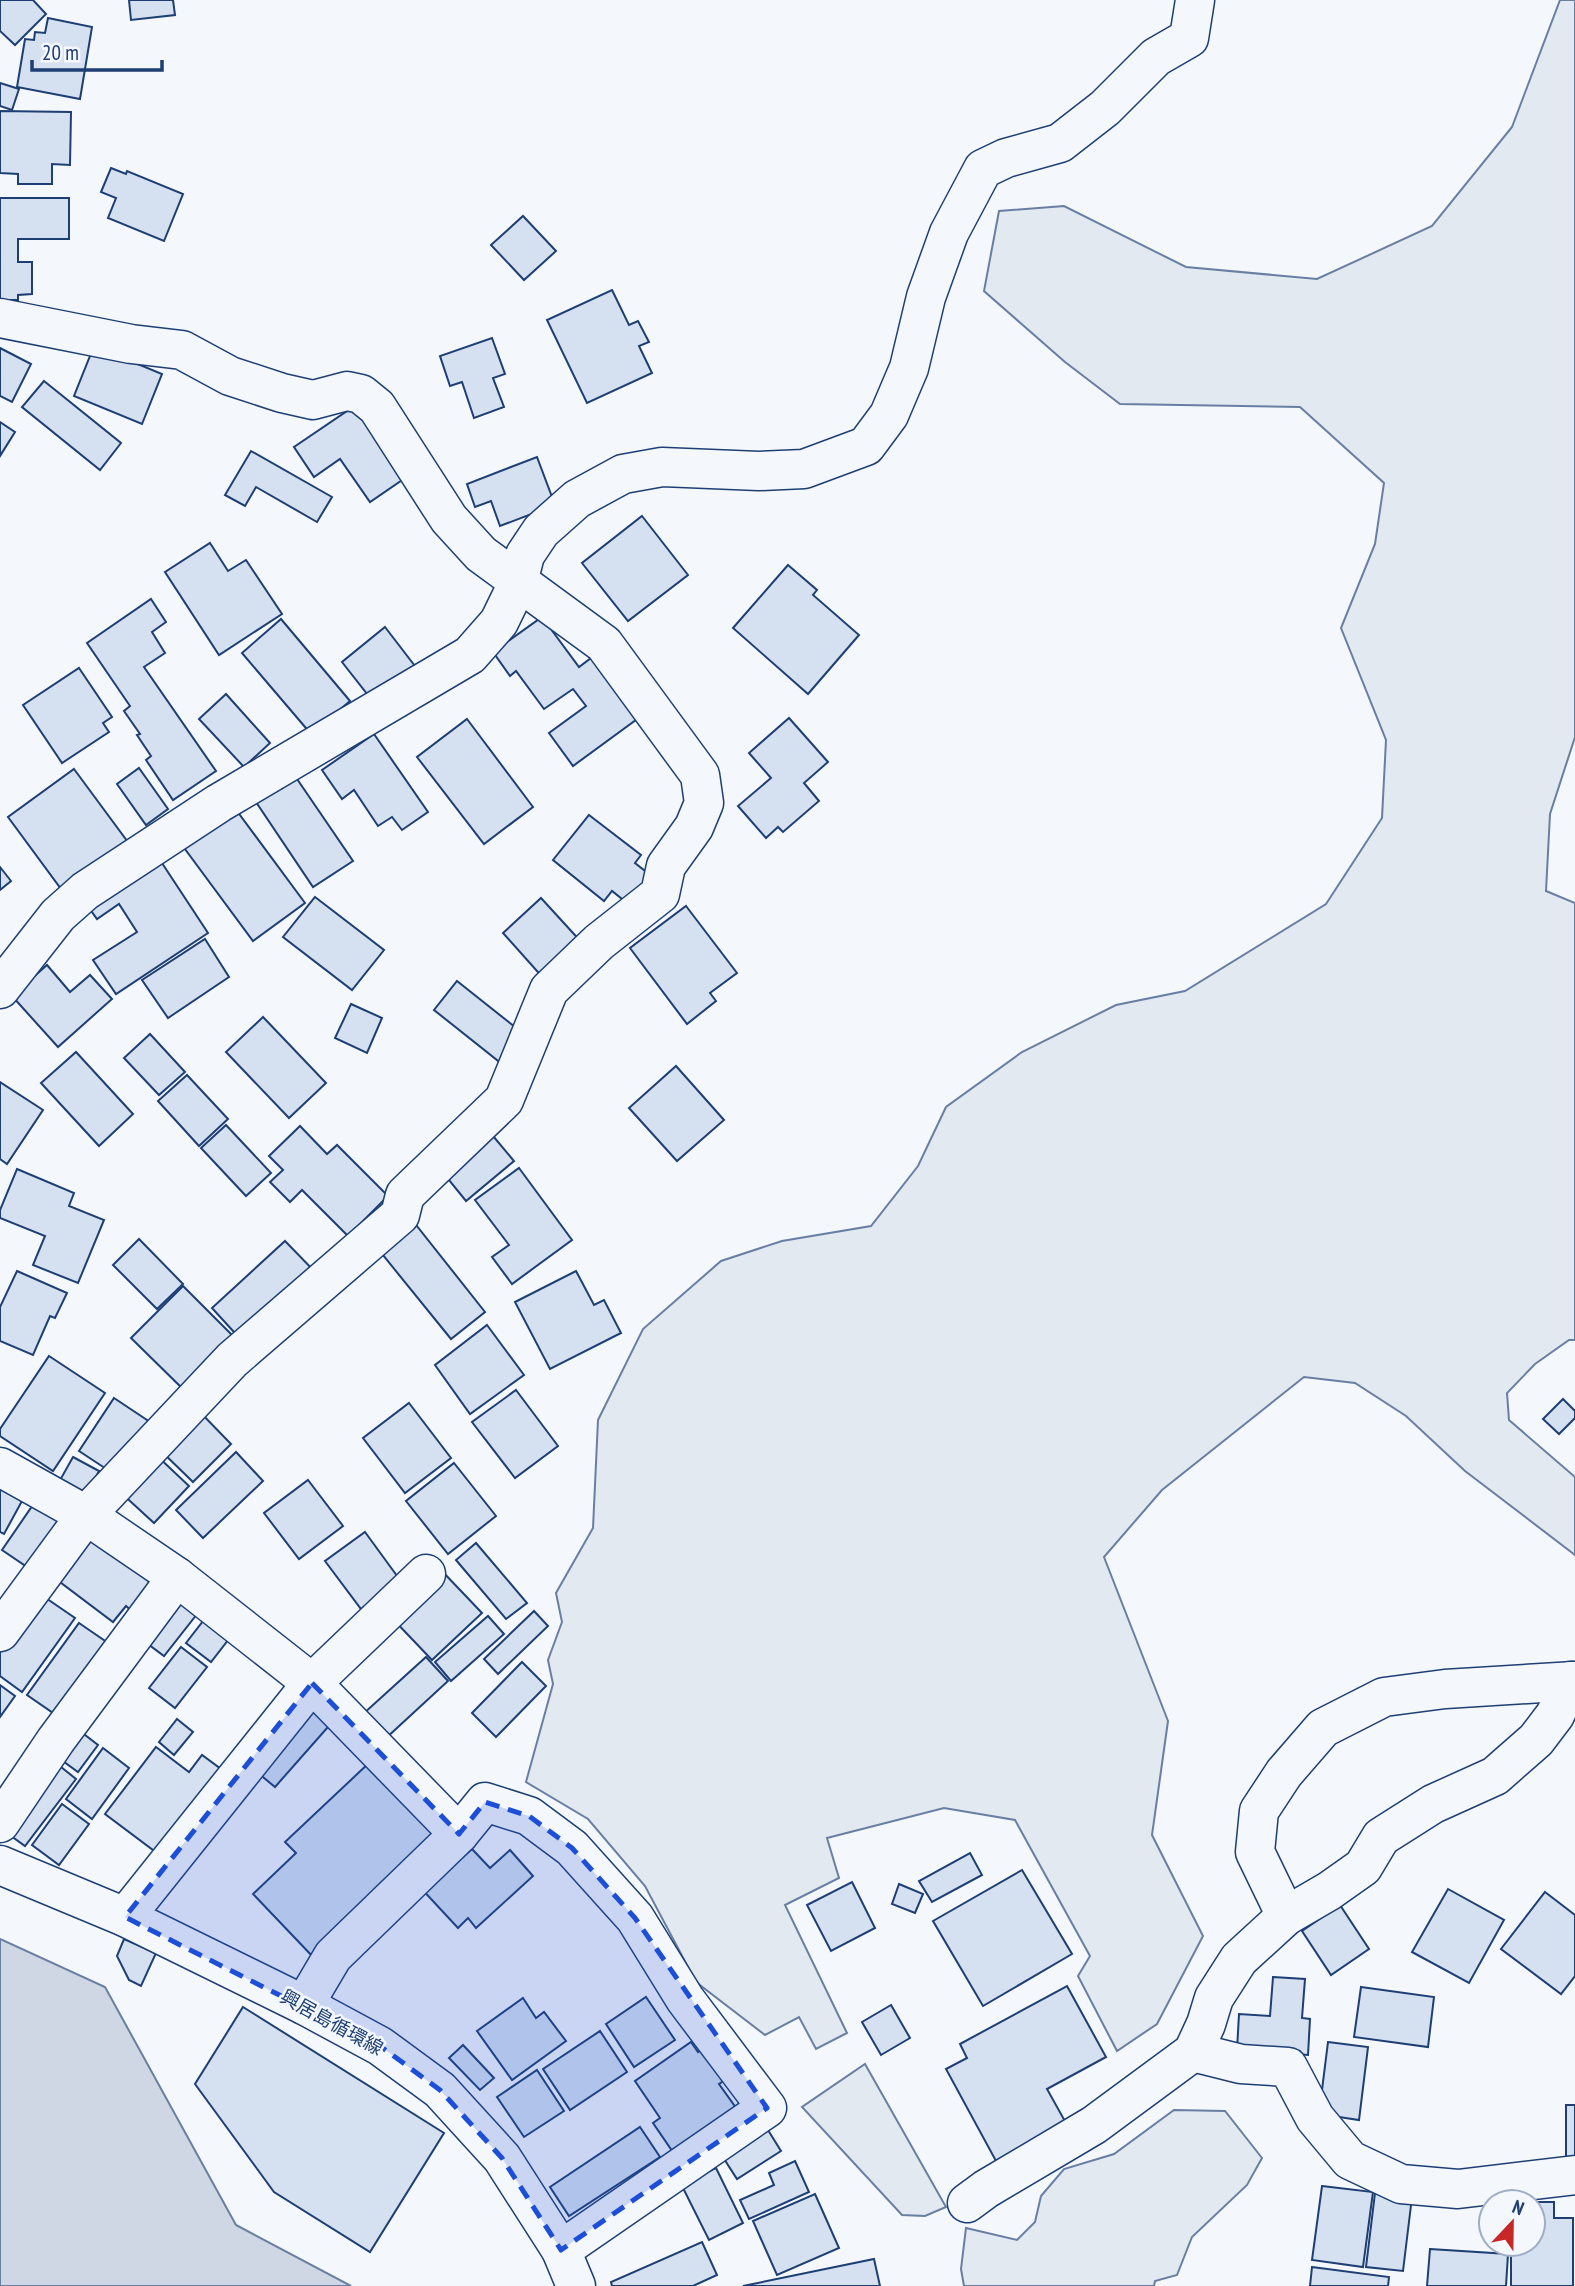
<svg xmlns="http://www.w3.org/2000/svg" width="1575" height="2286" font-family="'PT Sans Narrow','Noto Sans JP',sans-serif">
	<style>
		.green { fill: #e3e9f0; stroke: #687fa3; stroke-width: 2 }
		.water { fill: #cfd7e4; stroke: #687fa3; stroke-width: 2 }
		.building { fill: #d5e0f0; stroke: #1d3f73; stroke-width: 2 }
		.lines { fill: none; stroke-linecap: round; stroke-linejoin: round }
		.minor-casing { stroke: #1d3f73; stroke-width: 41 }
		.major-casing { stroke: #1d3f73; stroke-width: 41 }
		.minor { stroke: #f4f7fb; stroke-width: 38 }
		.major { stroke: #f4f7fb; stroke-width: 38 }
		.marked { fill: #1d4ed8; fill-opacity: 0.2; stroke: #1d4ed8; stroke-width: 5; stroke-dasharray: 14 9; stroke-linejoin: round }
		.labels { text-anchor: middle; stroke-width: 5; stroke-linejoin: round; paint-order: stroke }
		.street-label { font-size: 19px; fill: #1d3f73; stroke: #f4f7fb }
	</style>
	<rect width="100%" height="100%" fill="#f4f7fb"/>
	<g class="green">
		<path d="M1560 0H1575V737L1550 814 1546 891 1575 903V1340H1569L1535 1364 1507 1393 1509 1420 1575 1477V1555L1465 1471 1406 1416 1355 1383 1304 1377 1162 1490 1104 1557 1168 1721 1152 1835 1203 1936 1157 2024 1117 2051 1078 1976 1090 1956 1015 1820 944 1808 827 1838 839 1878 785 1905 847 2033 816 2049 799 2017 765 2035 696 1982 645 1886 588 1819 526 1782 553 1684 548 1660 562 1622 556 1593 593 1528 598 1420 643 1329 721 1261 782 1241 871 1226 918 1166 946 1107 1022 1052 1116 1005 1185 991 1326 904 1382 818 1386 740 1341 628 1375 544 1384 483 1300 407 1120 404 1065 362 984 291 999 211 1064 206 1186 267 1317 279 1432 226 1512 127Z"/>
		<path d="M865 2064 946 2207 925 2216 902 2215 802 2107Z"/>
		<path d="M1174 2110 1225 2111 1262 2158 1247 2185 1192 2237 1177 2275 1155 2281 1154 2286H964L961 2269 966 2228 1017 2240 1035 2222 1041 2196 1064 2169 1114 2154Z"/>
	</g>
	<path class="water" d="M0 1939 105 1987 236 2225 351 2286H0Z"/>
	<g class="building">
		<path d="M0 0H33L46 14 15 45 0 31Z"/>
		<path d="M129 0H173L175 15 131 20Z"/>
		<path d="M48 18 92 27 80 99 17 87 25 39 34 40 35 32 45 33Z"/>
		<path d="M0 83 19 89 12 110 0 106Z"/>
		<path d="M0 111 71 112 70 165 52 164V184H18V174L0 173Z"/>
		<path d="M111 168 126 174 127 171 183 194 164 241 108 218 116 198 101 192Z"/>
		<path d="M0 198H69V239H18V262H32V294L18 295V300H0Z"/>
		<path d="M523 216 556 251 524 280 491 245Z"/>
		<path d="M612 290 629 325 638 321 649 342 639 346 652 373 587 403 547 320Z"/>
		<path d="M492 338 505 374 493 378 504 407 474 418 462 382 450 386 440 356Z"/>
		<path d="M94 346 162 374 142 424 74 396Z"/>
		<path d="M0 348 31 364 12 402 0 396Z"/>
		<path d="M44 381 121 443 100 470 22 407Z"/>
		<path d="M359 403 408 476 370 502 340 459 314 477 294 447Z"/>
		<path d="M0 422 15 432 0 456Z"/>
		<path d="M251 451 332 497 317 522 256 487 245 506 225 495Z"/>
		<path d="M537 457 555 505 500 526 491 501 475 507 467 484Z"/>
		<path d="M642 516 688 575 628 621 582 563Z"/>
		<path d="M210 543 228 571 246 560 282 614 219 655 165 572Z"/>
		<path d="M788 565 817 590 813 595 859 635 808 694 733 628Z"/>
		<path d="M151 599 166 622 152 632 165 653 144 667 216 771 173 800 146 760 151 756 137 735 140 734 124 711 130 706 87 643Z"/>
		<path d="M542 617 579 667 599 652 644 714 573 766 549 733 586 706 573 689 544 709 516 671 510 676 493 652Z"/>
		<path d="M281 619 350 701 311 734 242 653Z"/>
		<path d="M385 627 418 670 375 704 342 662Z"/>
		<path d="M79 668 112 717 103 723 109 732 62 763 23 705Z"/>
		<path d="M226 694 270 743 244 767 199 719Z"/>
		<path d="M789 718 828 762 804 783 819 801 783 832 778 827 766 838 738 806 771 778 749 753Z"/>
		<path d="M467 719 533 807 484 844 417 757Z"/>
		<path d="M374 734 428 812 402 830 392 817 378 826 354 790 342 799 322 770Z"/>
		<path d="M139 768 168 809 146 825 117 784Z"/>
		<path d="M74 769 133 849 67 897 8 817Z"/>
		<path d="M295 776 353 861 313 887 256 802Z"/>
		<path d="M234 807 305 903 253 941 182 845Z"/>
		<path d="M589 815 641 855 635 863 654 878 632 907 612 891 604 901 553 860Z"/>
		<path d="M158 857 208 933 116 994 93 960 137 932 119 904 97 919 87 905Z"/>
		<path d="M0 867 11 881 0 890Z"/>
		<path d="M315 897 384 950 352 990 283 937Z"/>
		<path d="M541 898 584 945 545 980 503 933Z"/>
		<path d="M686 906 737 973 710 993 716 1001 687 1024 630 948Z"/>
		<path d="M205 939 229 977 168 1018 142 980Z"/>
		<path d="M47 965 70 992 90 975 112 999 58 1047 12 996Z"/>
		<path d="M457 981 525 1035 502 1064 434 1010Z"/>
		<path d="M351 1004 382 1018 367 1053 335 1038Z"/>
		<path d="M263 1017 326 1083 289 1118 226 1052Z"/>
		<path d="M150 1034 185 1072 159 1095 124 1058Z"/>
		<path d="M76 1052 133 1114 99 1146 41 1083Z"/>
		<path d="M676 1066 724 1120 677 1161 629 1108Z"/>
		<path d="M187 1075 228 1119 199 1146 158 1101Z"/>
		<path d="M0 1082 43 1110 7 1164 0 1159Z"/>
		<path d="M226 1125 271 1173 246 1196 201 1148Z"/>
		<path d="M300 1126 327 1154 337 1145 388 1196 348 1236 302 1190 290 1202 270 1182 283 1170 269 1156Z"/>
		<path d="M488 1130 514 1161 466 1201 440 1169Z"/>
		<path d="M519 1168 572 1240 512 1284 492 1257 509 1245 475 1200Z"/>
		<path d="M17 1169 74 1193 69 1206 104 1220 78 1283 33 1265 45 1236 0 1218V1210Z"/>
		<path d="M409 1216 485 1312 451 1339 374 1244Z"/>
		<path d="M139 1239 183 1284 157 1309 113 1265Z"/>
		<path d="M285 1241 318 1275 244 1343 212 1308Z"/>
		<path d="M17 1271 67 1293 55 1318 50 1316 33 1355 0 1341V1307Z"/>
		<path d="M576 1271 594 1305 604 1300 621 1333 550 1369 515 1302Z"/>
		<path d="M183 1286 239 1342 187 1393 131 1338Z"/>
		<path d="M487 1325 524 1375 470 1414 435 1365Z"/>
		<path d="M49 1356 105 1393 53 1471 0 1436V1429Z"/>
		<path d="M516 1390 558 1446 515 1478 472 1422Z"/>
		<path d="M114 1398 156 1426 120 1478 79 1451Z"/>
		<path d="M1563 1399 1575 1411V1418L1559 1434 1543 1419Z"/>
		<path d="M409 1403 451 1458 405 1493 363 1438Z"/>
		<path d="M197 1409 231 1444 193 1482 157 1447Z"/>
		<path d="M236 1452 263 1481 203 1538 176 1510Z"/>
		<path d="M154 1453 189 1486 154 1523 118 1490Z"/>
		<path d="M73 1457 99 1471 82 1504 55 1489Z"/>
		<path d="M454 1463 496 1516 448 1554 406 1501Z"/>
		<path d="M0 1475 28 1490 4 1534 0 1532Z"/>
		<path d="M308 1480 343 1526 299 1559 264 1513Z"/>
		<path d="M37 1499 70 1521 36 1573 2 1550Z"/>
		<path d="M89 1529 163 1577 135 1614 126 1606 113 1622 52 1576Z"/>
		<path d="M365 1532 400 1580 361 1609 325 1561Z"/>
		<path d="M476 1543 527 1603 506 1619 456 1560Z"/>
		<path d="M440 1569 482 1613 432 1660 390 1616Z"/>
		<path d="M178 1590 201 1609 164 1656 140 1638Z"/>
		<path d="M40 1594 75 1618 22 1692 0 1676V1650Z"/>
		<path d="M534 1611 548 1626 498 1674 484 1659Z"/>
		<path d="M207 1616 232 1635 211 1662 186 1643Z"/>
		<path d="M488 1616 504 1634 451 1681 435 1662Z"/>
		<path d="M79 1623 111 1645 59 1717 27 1695Z"/>
		<path d="M181 1647 207 1667 175 1708 149 1688Z"/>
		<path d="M426 1657 448 1681 385 1739 363 1714Z"/>
		<path d="M522 1662 546 1686 496 1737 472 1713Z"/>
		<path d="M0 1685 15 1696 0 1717Z"/>
		<path d="M312 1699 335 1719 275 1787 252 1768Z"/>
		<path d="M177 1719 193 1732 174 1755 159 1742Z"/>
		<path d="M76 1728 98 1745 78 1772 56 1756Z"/>
		<path d="M156 1747 189 1772 202 1755 225 1772 161 1856 105 1814Z"/>
		<path d="M103 1748 129 1768 92 1819 66 1799Z"/>
		<path d="M51 1759 76 1779 25 1846 0 1828Z"/>
		<path d="M370 1762 443 1838 315 1959 253 1894 296 1853 285 1842Z"/>
		<path d="M62 1804 89 1824 59 1865 32 1845Z"/>
		<path d="M472 1849 490 1868 510 1850 533 1876 476 1928 468 1918 458 1928 418 1885 462 1858Z"/>
		<path d="M970 1853 982 1875 932 1902 919 1881Z"/>
		<path d="M1022 1870 1072 1954 983 2006 933 1921Z"/>
		<path d="M852 1882 875 1928 831 1951 807 1905Z"/>
		<path d="M899 1884 923 1894 915 1913 892 1904Z"/>
		<path d="M1448 1889 1504 1920 1469 1983 1412 1952Z"/>
		<path d="M1545 1892 1575 1915V1976L1561 1994 1501 1949Z"/>
		<path d="M1340 1905 1369 1949 1331 1975 1302 1931Z"/>
		<path d="M124 1939 156 1953 141 1986 129 1980 117 1956Z"/>
		<path d="M1273 1977 1305 1979 1302 2018 1310 2019 1308 2055 1237 2050 1239 2014 1270 2016Z"/>
		<path d="M1067 1986 1106 2057 1047 2089 1066 2123 996 2161 946 2069 967 2058 960 2044Z"/>
		<path d="M1361 1987 1434 1997 1428 2047 1354 2037Z"/>
		<path d="M646 1997 675 2040 634 2067 606 2024Z"/>
		<path d="M523 1998 536 2018 544 2012 566 2041 512 2080 477 2031Z"/>
		<path d="M891 2005 910 2038 881 2055 862 2022Z"/>
		<path d="M243 2007 444 2133 370 2252 274 2192 195 2084Z"/>
		<path d="M600 2031 627 2072 570 2110 543 2069Z"/>
		<path d="M691 2042 698 2052 706 2046 728 2078 719 2084 739 2112 675 2155 653 2123 660 2118 635 2081Z"/>
		<path d="M1328 2042 1368 2047 1359 2120 1319 2114Z"/>
		<path d="M463 2045 494 2078 480 2090 449 2058Z"/>
		<path d="M537 2070 564 2111 524 2137 497 2097Z"/>
		<rect x="1566" y="2105" width="9" height="55"/>
		<path d="M763 2122 781 2151 737 2179 719 2151Z"/>
		<path d="M640 2127 660 2157 569 2216 550 2187Z"/>
		<path d="M795 2161 809 2192 749 2219 740 2200 774 2185 769 2173Z"/>
		<path d="M716 2168 743 2223 709 2240 681 2184Z"/>
		<path d="M1322 2186 1373 2192 1363 2267 1312 2260Z"/>
		<path d="M1375 2193 1412 2197 1403 2271 1366 2267Z"/>
		<path d="M815 2194 839 2248 777 2275 753 2221Z"/>
		<path d="M1533 2202H1554V2218H1573V2286H1511V2244H1533Z"/>
		<path d="M702 2242 717 2275 693 2286H612L611 2282Z"/>
		<path d="M1430 2249 1508 2254 1506 2286H1427Z"/>
		<path d="M874 2259 880 2286H743Z"/>
		<path d="M1312 2267 1389 2277 1388 2286H1310Z"/>
	</g>
	<g class="lines">
		<g class="minor-casing">
			<g id="minor">
				<path d="M0 318 131 344 182 350 230 376 282 393 313 400 347 391 361 394 377 407 449 519 481 554 604 644 700 775 704 803 694 827 666 866 660 894 599 942 549 990 504 1100 405 1195 400 1215 232 1360 86 1515 0 1632"/>
				<path d="M0 989 58 915 85 891 219 803 470 655 499 622 518 583 525 555 541 531 577 499 623 474 662 467 759 471 804 469 866 446 889 415 909 368 926 297 949 233 983 169 1006 158 1060 143 1105 108 1156 57 1189 38 1195 0"/>
				<path d="M0 1467 86 1515 177 1577 312 1683 459 1834 485 1802 529 1816 572 1848 635 1918 685 1999 767 2108 561 2250"/>
				<path d="M0 1823 56 1740 177 1577"/>
				<path d="M1286 1916 1255 1852 1259 1811 1284 1773 1323 1728 1384 1697 1445 1689 1575 1681"/>
				<path d="M125 1917 312 1683 426 1574"/>
				<path d="M304 2005 333 1956 459 1834"/>
				<path d="M1193 2052 1241 2064 1288 2067 1315 2118 1350 2160 1401 2184 1458 2189 1575 2175"/>
				<path d="M967 2203 986 2189 1094 2125 1193 2052 1206 2024 1214 1998 1239 1959 1286 1916 1329 1891 1363 1867 1381 1837 1433 1804 1495 1776 1536 1740 1555 1715 1571 1681"/>
			</g>
		</g>
		<g class="major-casing">
			<path id="major" d="M0 1865 125 1917 304 2005 380 2046 440 2090 502 2158 561 2250 576 2286"/>
		</g>
		<use href="#minor" class="minor"/>
		<use href="#major" class="major"/>
	</g>
	<path class="marked" d="M312 1683 459 1834 485 1802 529 1816 572 1848 635 1918 767 2108 561 2250 502 2158 440 2090 380 2046 125 1917Z"/>
	<g class="labels">
		<g class="street-label">
			<text transform="translate(332 2022) rotate(29)" y="7">興居島循環線</text>
		</g>
	</g>
	<g transform="translate(1512 2223) rotate(22)"><circle r="33" fill="#f4f7fb" stroke="#9eadc5" stroke-width="2"/>
	<path d="M0-5L12 26L0 18L-12 26Z" fill="#c62828"/>
	<text y="-10" font-size="19" font-weight="bold" text-anchor="middle" fill="#1d3f73">N</text>
	</g>
	<path d="M32 60v10h130v-10" fill="none" stroke="#1d3f73" stroke-width="3.5"/>
	<text x="42" y="60" font-size="21" fill="#1d3f73" stroke="#f4f7fb" stroke-width="5" paint-order="stroke">20 m</text>
</svg>
